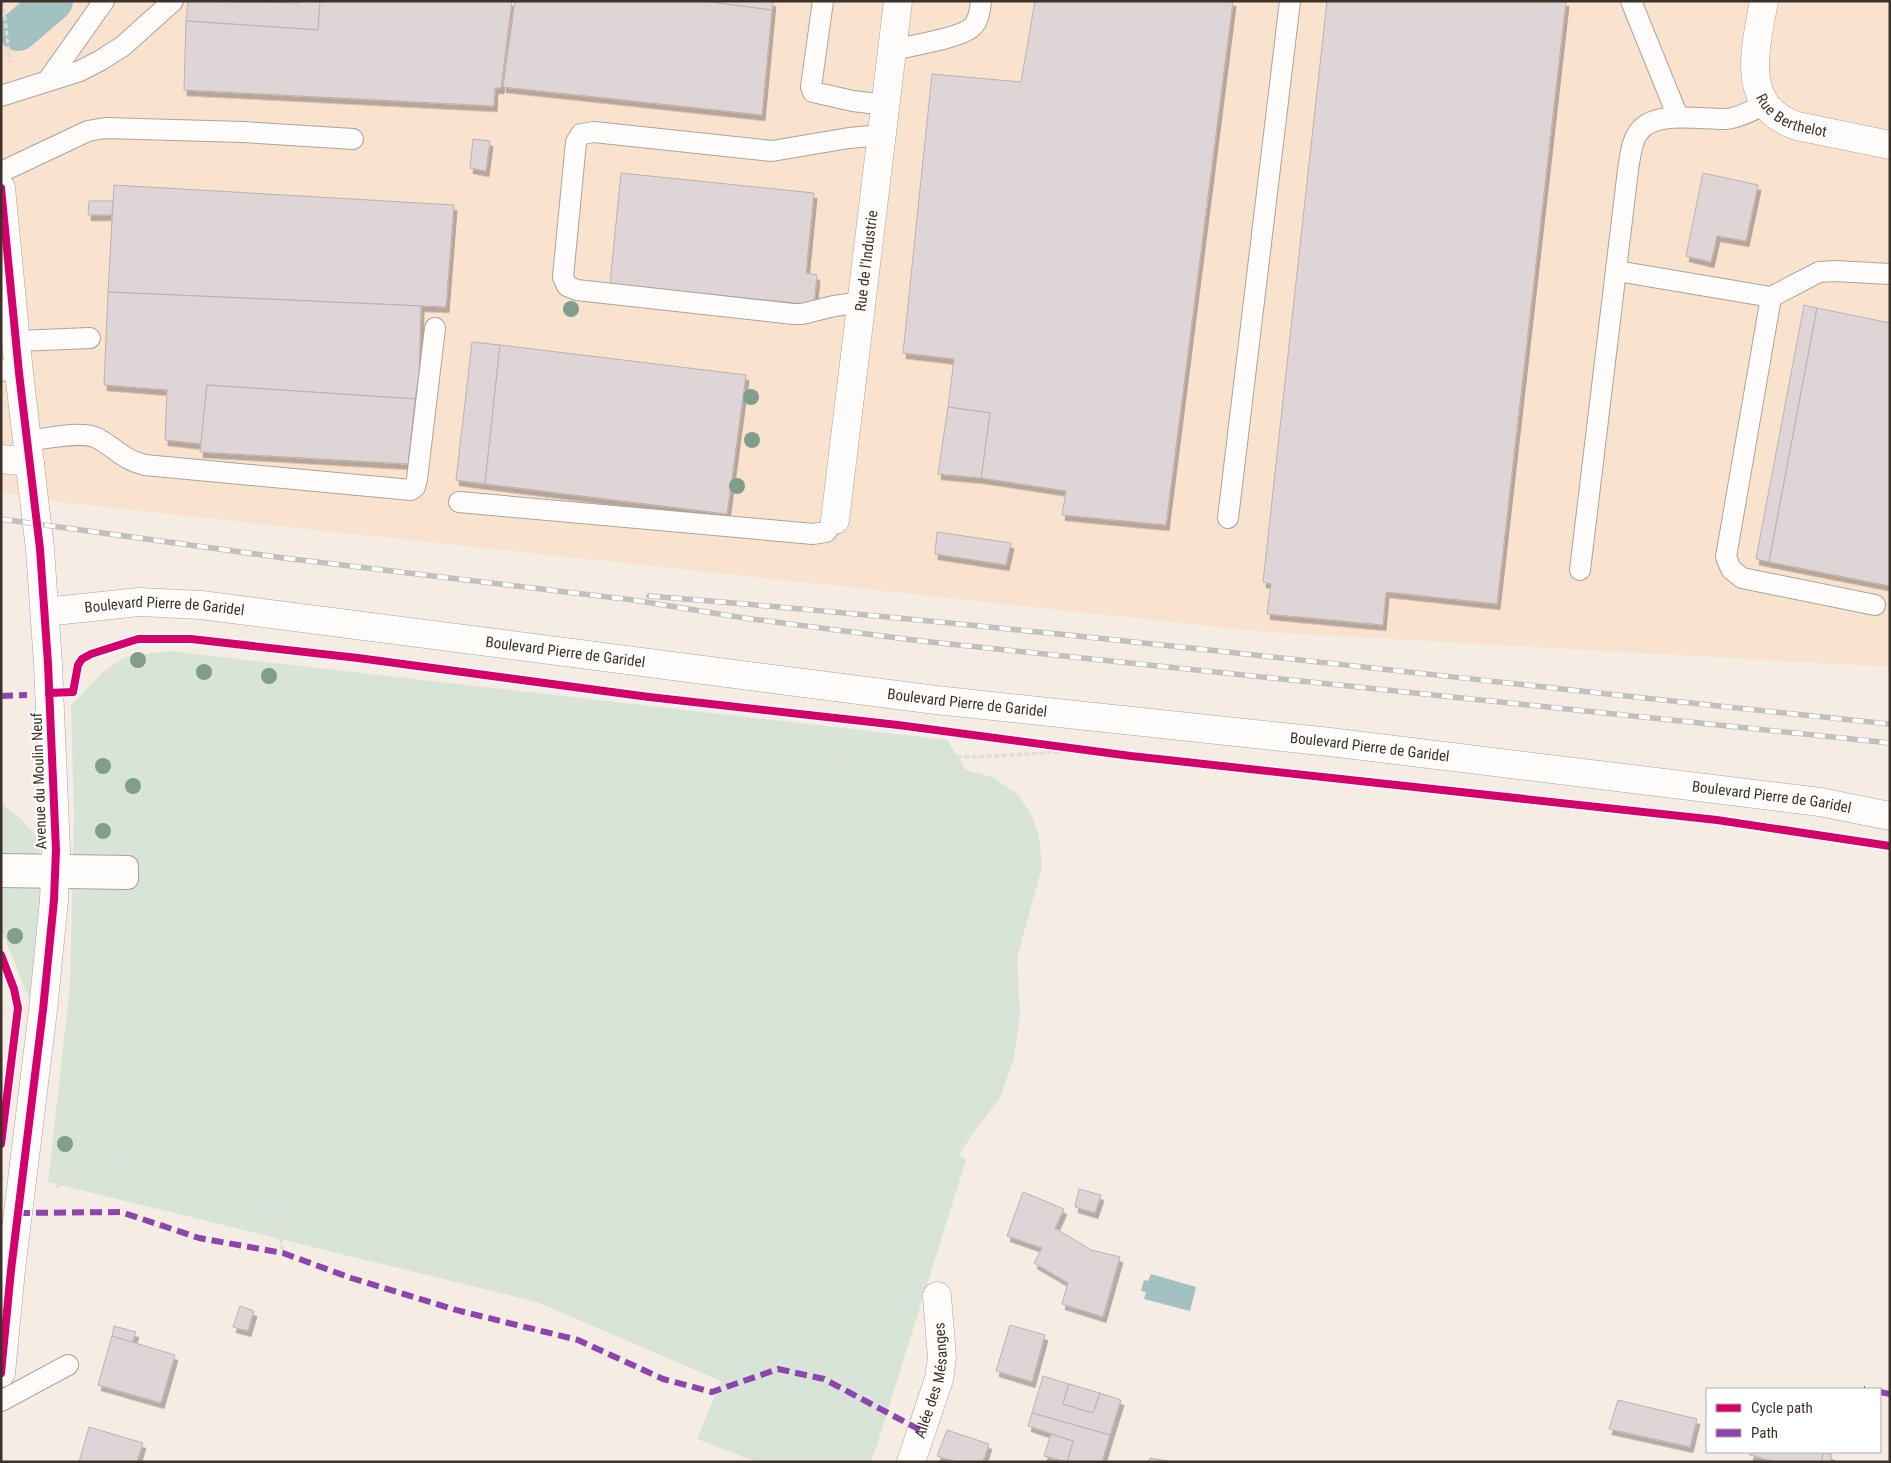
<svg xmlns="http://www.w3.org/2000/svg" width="1891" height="1463" font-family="'Roboto Condensed',sans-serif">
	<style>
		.built { fill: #f9e3cf }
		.green { fill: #d7e4d7 }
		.water { fill: #a3c1c1 }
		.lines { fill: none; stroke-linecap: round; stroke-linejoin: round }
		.canal { stroke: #a3c1c1; stroke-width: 40 }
		.building { fill: #dfd5d7; stroke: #bbb2b2; filter: url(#shadow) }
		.lane-casing { stroke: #aca39b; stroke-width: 22 }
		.street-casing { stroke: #aca39b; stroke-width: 29 }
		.secondary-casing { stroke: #aca39b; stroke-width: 29 }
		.path { stroke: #dedbd9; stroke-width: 3; stroke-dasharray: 5 2.5; stroke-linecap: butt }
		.lane { stroke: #fefcfb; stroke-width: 20 }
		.street { stroke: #fefcfb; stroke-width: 28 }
		.secondary { stroke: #fefcfb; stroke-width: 28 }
		.rail-casing { stroke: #c2bfbd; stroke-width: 5.5 }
		.rail { stroke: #fff; stroke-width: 4; stroke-dasharray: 11; stroke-linecap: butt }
		.quiet { stroke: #8e44ad; stroke-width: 6; stroke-dasharray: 12 6; stroke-linecap: butt }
		.cycleway-casing { stroke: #fff; stroke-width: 11 }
		.cycleway { stroke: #d6006c; stroke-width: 8 }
		.tree { fill: #809e8b }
		.labels { text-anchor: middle; stroke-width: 4; stroke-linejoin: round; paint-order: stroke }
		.street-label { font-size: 15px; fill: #3d3229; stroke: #fff }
	</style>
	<defs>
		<filter id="shadow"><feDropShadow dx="3" dy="5.5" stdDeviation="0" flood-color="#0004"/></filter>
	</defs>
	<rect width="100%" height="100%" fill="#f5ece4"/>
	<path class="built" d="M1 1H1890V667L1265 632 67 503 1 492Z"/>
	<g class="green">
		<path d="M168 651 947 740 966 770 993 777 1018 795 1031 814 1039 836 1042 867 1017 958 1020 1013 1014 1058 1000 1098 973 1133 959 1155 966 1160 876 1448 870 1462H757L697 1439 721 1381 537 1302 48 1182 70 985 74 816 71 705 103 672 125 657Z"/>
		<path d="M1 803 22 820 39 840 42 885 31 1003 1 929Z"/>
	</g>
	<path class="water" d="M1151 1274 1196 1287 1190 1311 1144 1299 1146 1292 1141 1291 1144 1280 1148 1281Z"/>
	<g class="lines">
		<path class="canal" d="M18 31 53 1"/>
	</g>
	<g class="building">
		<path d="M188 1 299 3V1H320L318 30 186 21Z"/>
		<path d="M320 1H512L501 88H495L494 106 184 90 186 21 318 30Z"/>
		<path d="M515 1H704L772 10 762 115 503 87Z"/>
		<path d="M704 1H773L772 10Z"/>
		<path d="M1035 1H1233L1166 525 1062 515 1066 491 981 478 990 413 948 407 954 359 903 353 932 74 1021 82Z"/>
		<path d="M1327 1H1566L1497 604 1386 592 1383 625 1267 614 1271 584 1263 582Z"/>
		<path d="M473 139 490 141 486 171 470 168Z"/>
		<path d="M621 173 814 193 806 273 817 275 814 305 610 284Z"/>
		<path d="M1703 173 1758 185 1746 241 1717 236 1711 262 1686 256Z"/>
		<path d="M114 185 454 205 446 307 108 292Z"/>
		<path d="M89 201H113L112 215H88Z"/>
		<path d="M108 292 421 306 419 375 415 399 207 385 201 444 165 440 167 390 104 385Z"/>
		<path d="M1804 305 1817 308 1769 562 1756 559Z"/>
		<path d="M1817 308 1890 323V586L1769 562Z"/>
		<path d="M472 342 500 345 485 484 456 480Z"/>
		<path d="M500 345 746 375 727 514 485 484Z"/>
		<path d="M207 385 415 399 408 464 200 452Z"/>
		<path d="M948 407 990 413 981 478 938 474Z"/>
		<path d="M937 532 1011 543 1006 565 935 554Z"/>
		<path d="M1079 1189 1101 1195 1095 1213 1075 1207Z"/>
		<path d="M1023 1192 1064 1209 1055 1228 1091 1250 1120 1257 1103 1317 1062 1304 1068 1283 1034 1263 1042 1248 1007 1236Z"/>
		<path d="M240 1306 254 1311 248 1331 233 1327Z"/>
		<path d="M1010 1325 1045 1335 1032 1382 996 1371Z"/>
		<path d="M114 1326 136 1332 132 1343 112 1336Z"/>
		<path d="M112 1336 175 1355 161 1403 98 1385Z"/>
		<path d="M1043 1376 1069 1384 1063 1404 1093 1413 1100 1393 1121 1400 1110 1435 1032 1413Z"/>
		<path d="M1069 1384 1100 1393 1093 1413 1063 1404Z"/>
		<path d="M1618 1400 1697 1419 1690 1447 1609 1429Z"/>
		<path d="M1032 1413 1110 1435 1102 1462H1067L1073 1441 1028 1426Z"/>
		<path d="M89 1427 143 1443 137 1462H79Z"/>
		<path d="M947 1430 989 1444 983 1462H957L937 1456Z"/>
		<path d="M1051 1434 1073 1441 1067 1462 1044 1456Z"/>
		<path d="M1751 1452H1824L1821 1462H1776L1750 1455Z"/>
		<path d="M1824 1452 1832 1455 1830 1462H1821Z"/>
		<path d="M1150 1458 1167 1461 1149 1462Z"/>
	</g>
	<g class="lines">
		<g class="lane-casing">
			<g id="lane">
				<path d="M823 1 811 87 813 92 853 101 886 105"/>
				<path d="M1631 1 1678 117"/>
				<path d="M892 50C910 46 961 38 972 27 979 21 980 9 981 1"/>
				<path d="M48 80 104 1"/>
				<path d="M1 96 80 71 101 60 123 46 173 1"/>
				<path d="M1 172 88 131 105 128 243 132 353 139"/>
				<path d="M1617 271 1771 297 1819 272 1835 271 1890 274"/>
				<path d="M1771 297 1726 557 1731 569 1742 578 1875 605"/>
				<path d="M863 302 834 306 802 314H793L577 290 567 286 563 277 576 142 581 134 594 132 772 151 849 138 882 135"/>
				<path d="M17 341 90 338"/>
				<path d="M1 370 19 373"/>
				<path d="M27 441C45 439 81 430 97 438 116 448 121 459 145 465L411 490 415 487 417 479 435 328"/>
				<path d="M459 502 813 534 826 532 835 520"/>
				<path d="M1228 518 1290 1"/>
				<path d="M1580 570 1628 170C1630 158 1631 143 1638 133 1653 109 1702 120 1726 119 1740 118 1754 109 1766 104"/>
				<path d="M1 864 128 866V879L1 877"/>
				<path d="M1 1401 68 1365"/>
			</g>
		</g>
		<g class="street-casing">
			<g id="street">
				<path id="s1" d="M1764 1C1756 47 1738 106 1797 126L1890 145"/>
				<path id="s2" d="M835 520 898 1"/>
				<path id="s3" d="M911 1462 939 1379 942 1358 937 1296"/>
			</g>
		</g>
		<g class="secondary-casing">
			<g id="secondary">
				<path d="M1 188 19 373 40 549 48 664 56 850 54 900 43 1010 11 1270 1 1373"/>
				<path d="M1 459 30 462"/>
				<path id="s4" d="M45 612 139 602 201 605 936 700 1330 742 1820 802 1890 816"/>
			</g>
		</g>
		<g class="path">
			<path d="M3 1 10 63"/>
			<path d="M658 812 812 761 854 755 977 757 1078 751"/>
			<path d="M1 1004V1018"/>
			<path d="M56 1187 119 1153 141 1165H169L196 1148 222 1141 274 1201 283 1253"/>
		</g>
		<use href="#lane" class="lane"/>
		<use href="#street" class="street"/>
		<use href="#secondary" class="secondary"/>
		<g class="rail-casing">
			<g id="rail">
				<path d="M1 519 284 558 633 600 744 618 921 641 1890 743"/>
				<path d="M649 596C1063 629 1476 682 1890 724"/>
			</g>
		</g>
		<use href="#rail" class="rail"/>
		<g class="quiet">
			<path d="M1 696 27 695"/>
			<path d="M18 1213 121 1212 199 1238 283 1253 351 1278 460 1311 578 1340 663 1379 712 1392 778 1369 824 1379 922 1431"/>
			<path d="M1864 1389H1865"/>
			<path d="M1880 1392 1890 1394"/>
		</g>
		<g class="cycleway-casing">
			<g id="cycleway">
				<path d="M1 188 19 373 40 549 48 664 56 850 54 900 43 1010 11 1270 1 1373"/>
				<path d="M49 693 73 692 78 665 82 659 91 654 138 639H191L358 658 649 697 898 725 1131 756 1717 820 1890 846"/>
				<path d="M1 955 14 989 18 1008 1 1144"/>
			</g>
		</g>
		<use href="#cycleway" class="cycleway"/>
	</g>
	<g class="tree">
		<circle cx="571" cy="309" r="8"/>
		<circle cx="751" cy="397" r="8"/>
		<circle cx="752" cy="440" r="8"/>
		<circle cx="737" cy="486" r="8"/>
		<circle cx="138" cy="660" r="8"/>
		<circle cx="204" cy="672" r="8"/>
		<circle cx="269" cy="676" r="8"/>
		<circle cx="103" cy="766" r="8"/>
		<circle cx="133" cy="786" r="8"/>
		<circle cx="103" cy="831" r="8"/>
		<circle cx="15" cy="936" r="8"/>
		<circle cx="65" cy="1144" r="8"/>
	</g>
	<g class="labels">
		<g class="street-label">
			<text dy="5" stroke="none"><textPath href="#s1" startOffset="135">Rue Berthelot</textPath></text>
			<text dy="5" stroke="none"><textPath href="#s2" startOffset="261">Rue de l'Industrie</textPath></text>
			<text dy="5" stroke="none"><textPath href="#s4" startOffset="120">Boulevard Pierre de Garidel</textPath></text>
			<text dy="5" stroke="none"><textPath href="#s4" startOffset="524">Boulevard Pierre de Garidel</textPath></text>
			<text dy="5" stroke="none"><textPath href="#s4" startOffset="929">Boulevard Pierre de Garidel</textPath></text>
			<text dy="5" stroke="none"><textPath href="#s4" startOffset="1334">Boulevard Pierre de Garidel</textPath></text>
			<text transform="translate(39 781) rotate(-92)" y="5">Avenue du Moulin Neuf</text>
			<text dy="5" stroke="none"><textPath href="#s4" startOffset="1739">Boulevard Pierre de Garidel</textPath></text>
			<text dy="5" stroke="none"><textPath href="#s3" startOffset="85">Allée des Mésanges</textPath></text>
		</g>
	</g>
	<rect width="1891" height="1463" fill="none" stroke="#3d3229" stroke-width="5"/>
	<rect x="1706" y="1388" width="175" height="65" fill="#ffffff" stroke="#b1ada9"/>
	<rect x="1716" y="1404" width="25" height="8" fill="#d6006c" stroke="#b1ada9"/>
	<text x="1751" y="1413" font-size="15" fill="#3d3229">Cycle path</text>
	<rect x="1716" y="1429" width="25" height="8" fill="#8e44ad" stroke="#b1ada9"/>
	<text x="1751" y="1438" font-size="15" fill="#3d3229">Path</text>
</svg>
